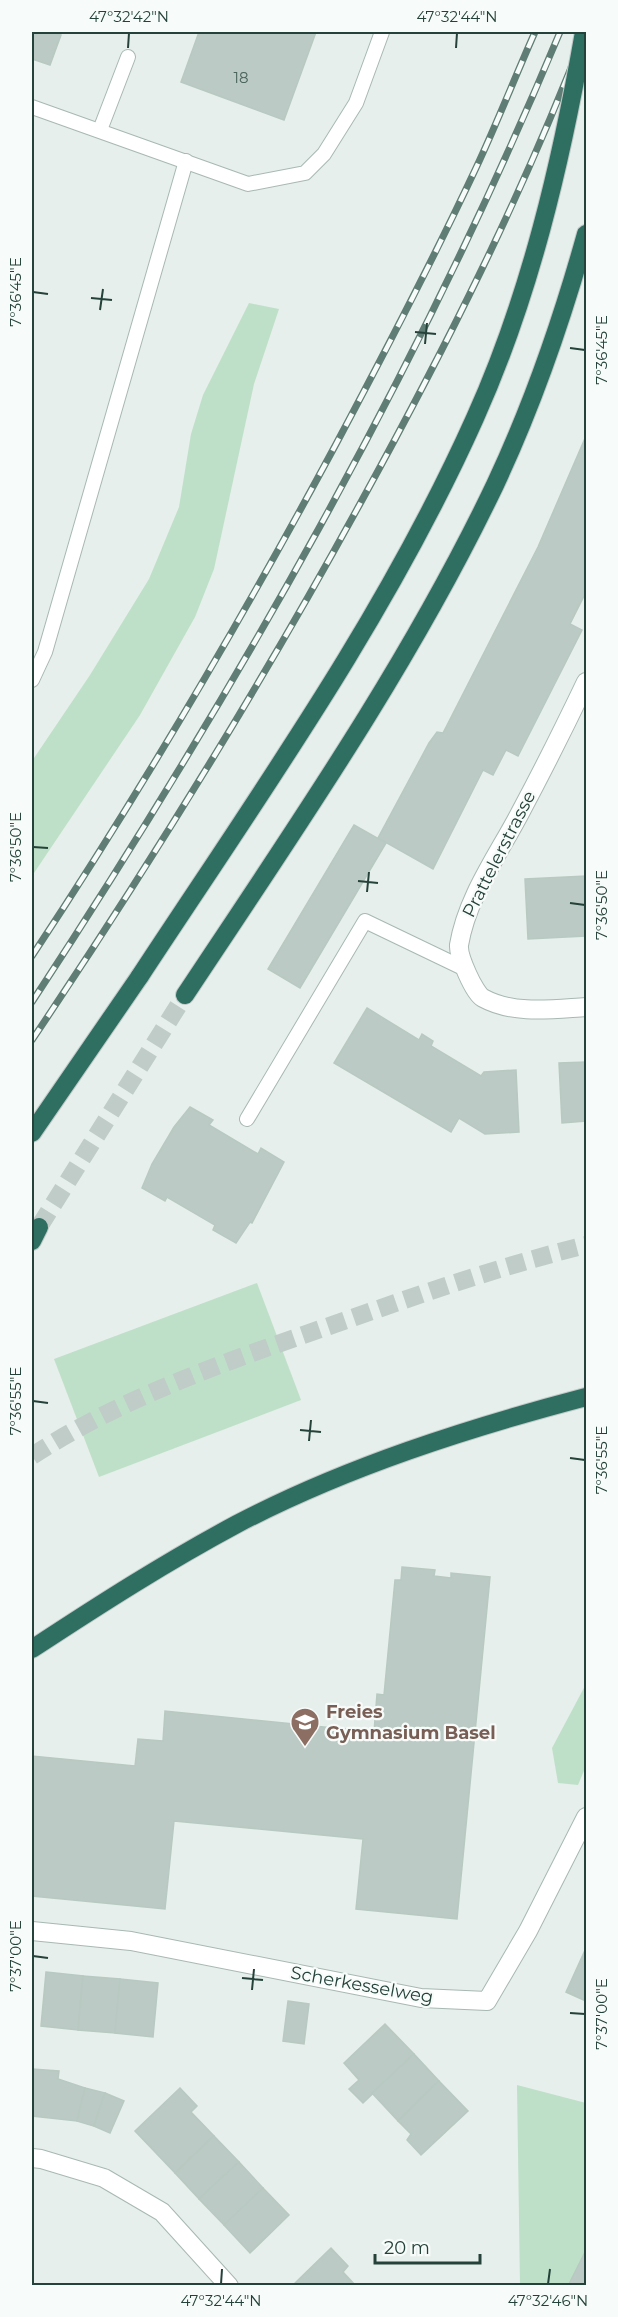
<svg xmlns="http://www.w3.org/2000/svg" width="618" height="2317" font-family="Montserrat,sans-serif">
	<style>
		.green { fill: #bfe0c8 }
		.building { fill: #bbcac4; stroke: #b8c9c2; stroke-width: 1.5 }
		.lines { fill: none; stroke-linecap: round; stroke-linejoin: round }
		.motorway-tunnel { stroke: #bfccc8; stroke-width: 18; stroke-dasharray: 18 9; stroke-linecap: butt }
		.service-casing { stroke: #a8b8b2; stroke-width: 16 }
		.minor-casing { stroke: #a8b8b2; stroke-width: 20 }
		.motorway-casing { stroke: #c2cac8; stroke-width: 20 }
		.service { stroke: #fff; stroke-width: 14 }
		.minor { stroke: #fff; stroke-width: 18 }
		.motorway { stroke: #2f6f62; stroke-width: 18 }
		.rail-casing { stroke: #5f7d75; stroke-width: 7 }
		.rail { stroke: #f7fbf9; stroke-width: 4.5; stroke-dasharray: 14; stroke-linecap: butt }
		.motorway-bridge-casing { stroke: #c2cac8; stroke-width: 20; stroke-linecap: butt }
		.motorway-bridge { stroke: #2f6f62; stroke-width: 18 }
		.ticks { fill: none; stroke: #24423a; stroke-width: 2 }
		.labels { text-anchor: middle; stroke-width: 4.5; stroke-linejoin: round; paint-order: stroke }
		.number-label { font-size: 15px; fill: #4a645c }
		.street-label { font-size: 18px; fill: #24423a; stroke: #f7fbf9 }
		.education-label { font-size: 18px; font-weight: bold; fill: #785e54; stroke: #f7fbf9; text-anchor: start }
		.neatline { fill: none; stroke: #24423a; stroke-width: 2 }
		.ticks-label { font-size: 15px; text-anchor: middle; fill: #24423a }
	</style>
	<rect width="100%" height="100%" fill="#e6efeb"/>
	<g class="green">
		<path d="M249 303 279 309 254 384 214 569 195 617 140 715 32 876V761L90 675 149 579 179 507 191 434 203 395Z"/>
		<path d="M257 1283 301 1400 99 1477 54 1359Z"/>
		<path d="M586 1678V1766L578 1785 558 1783 552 1748 586 1684Z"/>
		<path d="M517 2085 586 2103V2285H520Z"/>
	</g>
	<g class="building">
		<path d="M32 32H50L61 35 50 65 32 59Z"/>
		<path d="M199 32H316L284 120 181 82Z"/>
		<path d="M586 436V592L570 624 582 630 518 756 506 750 493 775 483 770 433 869 378 838 429 743 437 732 443 733 538 547Z"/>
		<path d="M354 825 386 843 300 988 268 969Z"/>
		<path d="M586 876V936L528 939 525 879Z"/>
		<path d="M367 1008 419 1040 422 1034 433 1041 431 1046 481 1076 484 1072 516 1070 519 1132 485 1134 459 1118 451 1132 334 1063Z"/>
		<path d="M586 1062V1121L562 1123 559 1063Z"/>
		<path d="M190 1107 213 1120 209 1125 258 1154 261 1148 284 1162 252 1223 250 1222 236 1243 213 1230 215 1225 167 1197 165 1201 142 1188 152 1164 174 1127Z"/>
		<path d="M402 1567 435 1570 434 1576 451 1578V1573L490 1577 457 1919 356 1909 363 1839 174 1821 165 1909 32 1896V1756L135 1766 138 1739 163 1741 165 1711 374 1732 377 1694 384 1695 395 1580H401Z"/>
		<path d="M586 1948V2001L566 1992Z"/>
		<path d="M46 1972 83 1976 78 2030 41 2026Z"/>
		<path d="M83 1976 120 1979 115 2033 78 2030Z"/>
		<path d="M120 1979 158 1983 153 2037 115 2033Z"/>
		<path d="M288 2001 309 2004 304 2044 283 2041Z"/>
		<path d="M385 2024 414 2054 363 2103 349 2089 359 2080 344 2063Z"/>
		<path d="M414 2054 439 2081 398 2121 372 2093Z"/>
		<path d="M32 2069 59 2071 58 2079 85 2088 77 2121 32 2116Z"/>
		<path d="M439 2081 468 2111 421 2155 407 2140 411 2134 398 2121Z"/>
		<path d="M85 2088 105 2093 94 2126 77 2121Z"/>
		<path d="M180 2088 197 2106 191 2112 214 2136 175 2173 135 2131Z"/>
		<path d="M105 2093 124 2101 110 2133 94 2126Z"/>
		<path d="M214 2136 239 2162 199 2199 175 2173Z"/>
		<path d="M239 2162 263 2188 224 2225 199 2199Z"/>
		<path d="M263 2188 289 2215 250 2253 224 2225Z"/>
		<path d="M331 2248 348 2266 343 2272 356 2286H292Z"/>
		<path d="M586 2250V2286H568Z"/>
	</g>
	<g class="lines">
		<g class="motorway-tunnel">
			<path d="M39 1227 185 995"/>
			<path d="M32 1456C124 1396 231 1360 335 1324 418 1295 501 1266 586 1245"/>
		</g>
		<g class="service-casing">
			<g id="service">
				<path d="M32 107 248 184 305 173 324 154 356 103 382 32"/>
				<path d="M100 130 128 57"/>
				<path d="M32 680 45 652 186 161"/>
				<path d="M247 1119 365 921 465 969"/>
			</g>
		</g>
		<g class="minor-casing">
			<g id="minor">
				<path d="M586 682C565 726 543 770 520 813 498 855 467 897 459 945 458 956 474 993 483 998 514 1015 553 1009 586 1007"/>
				<path d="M32 1931 131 1941 421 1998 487 2001 528 1931 586 1817"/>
				<path d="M32 2158 41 2159 104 2178 162 2212 229 2286"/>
			</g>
		</g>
		<g class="motorway-casing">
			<g id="motorway">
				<path d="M185 995C295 829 409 665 495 485 533 404 562 320 586 234"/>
				<path d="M32 1133 140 976"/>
				<path d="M32 1241 39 1227"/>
				<path d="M32 1649C99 1605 166 1562 237 1524 346 1467 468 1428 586 1397"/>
			</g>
		</g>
		<use href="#service" class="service"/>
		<use href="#minor" class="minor"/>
		<use href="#motorway" class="motorway"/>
		<g class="rail-casing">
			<g id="rail">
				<path d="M32 956C141 791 241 621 335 446 384 354 432 262 476 168 497 123 515 77 535 32"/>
				<path d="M32 1002C234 694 418 372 560 32"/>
				<path d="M32 1040C149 866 260 687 361 502 445 349 523 194 585 32"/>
			</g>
		</g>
		<use href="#rail" class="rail"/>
		<g class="motorway-bridge-casing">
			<path id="motorway-bridge" d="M140 976C259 795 386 617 475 418 530 296 561 163 584 32"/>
		</g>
		<use href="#motorway-bridge" class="motorway-bridge"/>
	</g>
	<path class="ticks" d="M128 48 129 33M456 48 457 33M33 292 48 294M91 298 112 300M100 310 103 289M415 332 436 334M425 344 427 323M570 348 585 350M33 847 48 848M358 881 378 883M367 892 369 872M570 903 585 905M33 1401 48 1403M300 1430 321 1432M309 1441 311 1420M570 1458 585 1460M33 1956 48 1958M242 1978 263 1980M252 1990 254 1969M570 2013 585 2014M221 2284 222 2269M548 2284 550 2269"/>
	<defs>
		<g id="school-pin" transform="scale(1.5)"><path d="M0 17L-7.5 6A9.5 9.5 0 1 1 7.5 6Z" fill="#8d6e63" stroke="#f7fbf9"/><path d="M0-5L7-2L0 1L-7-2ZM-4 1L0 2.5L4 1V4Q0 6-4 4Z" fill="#fff"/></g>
	</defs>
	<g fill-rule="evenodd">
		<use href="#school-pin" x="305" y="1722"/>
	</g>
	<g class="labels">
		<g class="number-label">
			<text x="241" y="83">18</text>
		</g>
		<g class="street-label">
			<text transform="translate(499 854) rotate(-63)" y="6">Prattelerstrasse</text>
			<text transform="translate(362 1985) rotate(10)" y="6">Scherkesselweg</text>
		</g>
		<g class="education-label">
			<text x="326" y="1718">Freies<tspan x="326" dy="21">Gymnasium Basel</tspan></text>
		</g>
	</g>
	<rect width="618" height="2317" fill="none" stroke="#f7fbf9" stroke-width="66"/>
	<path d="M375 2254v9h105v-9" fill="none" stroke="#24423a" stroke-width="3"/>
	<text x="384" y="2254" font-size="18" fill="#24423a" stroke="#f7fbf9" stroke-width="4.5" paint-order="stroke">20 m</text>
	<rect x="33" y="33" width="552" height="2251" class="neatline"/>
	<g class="ticks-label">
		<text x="129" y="22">47°32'42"N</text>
		<text x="457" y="22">47°32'44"N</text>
		<text transform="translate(16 292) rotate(-90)" y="5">7°36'45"E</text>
		<text transform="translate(602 350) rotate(-90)" y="5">7°36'45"E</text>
		<text transform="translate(16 847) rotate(-90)" y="5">7°36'50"E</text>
		<text transform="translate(602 905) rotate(-90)" y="5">7°36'50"E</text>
		<text transform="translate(16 1401) rotate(-90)" y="5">7°36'55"E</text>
		<text transform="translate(602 1460) rotate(-90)" y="5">7°36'55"E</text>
		<text transform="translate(16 1956) rotate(-90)" y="5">7°37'00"E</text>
		<text transform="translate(602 2014) rotate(-90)" y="5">7°37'00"E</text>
		<text x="221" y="2306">47°32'44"N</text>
		<text x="548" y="2306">47°32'46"N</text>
	</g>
</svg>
